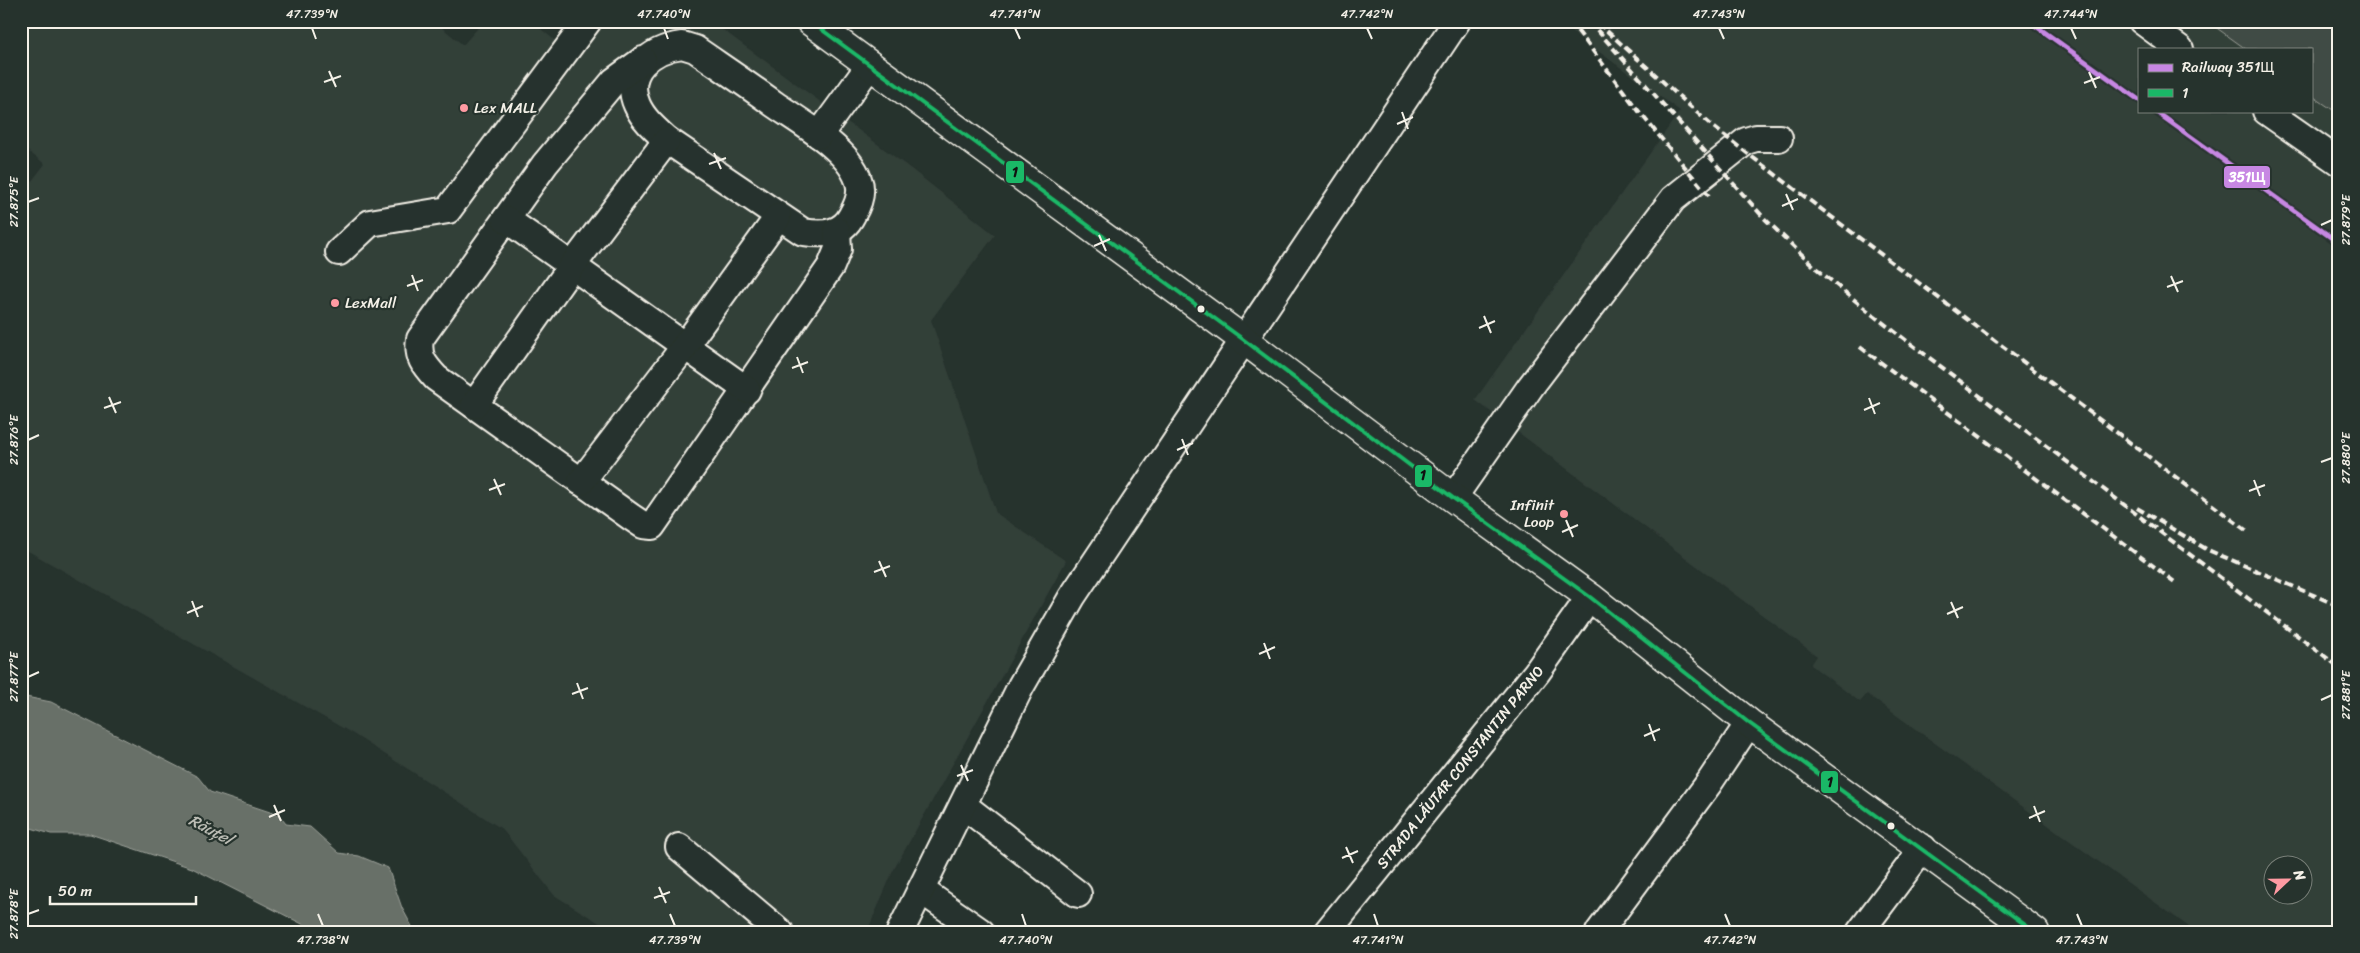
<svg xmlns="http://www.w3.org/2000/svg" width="2360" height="953" font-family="Sriracha,sans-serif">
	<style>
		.built { fill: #333f39; fill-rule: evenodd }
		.green { fill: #414b45; stroke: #9a9e96 }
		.water { fill: #676f68; stroke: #9fa39b }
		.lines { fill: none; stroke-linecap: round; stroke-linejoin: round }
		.minor-casing { stroke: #f4f1e8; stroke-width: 30 }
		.major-casing { stroke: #f4f1e8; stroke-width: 31 }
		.minor { stroke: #26332d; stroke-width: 26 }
		.major { stroke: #26332d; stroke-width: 28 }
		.rail { stroke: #f4f1e8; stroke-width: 4; stroke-dasharray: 8 4; stroke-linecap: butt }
		.bus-1-casing { stroke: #26332d; stroke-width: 8 }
		.bus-1 { stroke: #1ab867; stroke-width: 4 }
		.rail-1-casing { stroke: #26332d; stroke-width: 9 }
		.rail-1 { stroke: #c787e3; stroke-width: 5 }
		.ticks { fill: none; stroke: #f4f1e8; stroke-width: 2 }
		.poi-dot { fill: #ff9aa2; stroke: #26332d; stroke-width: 2 }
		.bus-dot { fill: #f4f1e8; stroke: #26332d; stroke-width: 2 }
		.labels { text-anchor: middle; stroke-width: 4.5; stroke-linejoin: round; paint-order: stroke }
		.poi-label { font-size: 15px; fill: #f4f1e8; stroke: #26332d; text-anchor: start }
		.street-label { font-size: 15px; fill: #f4f1e8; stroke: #26332d }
		.water-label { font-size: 16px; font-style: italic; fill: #bcbdb5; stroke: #26332d }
		.line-badge { stroke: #26332d; stroke-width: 2 }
		.badge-label { font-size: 14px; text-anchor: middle; font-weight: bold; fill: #fff }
		.pale-badge-label { font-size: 14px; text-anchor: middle; font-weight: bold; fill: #111 }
		.neatline { fill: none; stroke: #f4f1e8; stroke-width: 2 }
		.ticks-label { font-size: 12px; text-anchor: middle; fill: #f4f1e8 }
	</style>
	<rect width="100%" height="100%" fill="#26332d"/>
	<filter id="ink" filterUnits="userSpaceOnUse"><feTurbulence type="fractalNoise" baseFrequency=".02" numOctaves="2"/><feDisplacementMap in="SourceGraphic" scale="10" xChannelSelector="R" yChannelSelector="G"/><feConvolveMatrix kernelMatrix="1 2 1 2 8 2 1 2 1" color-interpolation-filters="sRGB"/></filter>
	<g filter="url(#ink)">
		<g class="built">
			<path d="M21 21H434L463 45 484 21H531L558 43 574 21H711L911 169 995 235 931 320 996 513 1066 561 893 871 867 932H614L554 895 502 829 350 732 21 547V195L45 164 21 146Z"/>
			<path d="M1557 21H2283L2339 60V932H2196L1867 694 1860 702 1811 665 1817 656 1475 400 1680 111ZM2139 49H2311V111H2139ZM2272 866H2302V896H2272Z"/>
		</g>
		<path class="green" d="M2207 21H2339V114L2311 95V49H2246Z"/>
		<path class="water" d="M21 696 51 702 198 777 210 792 279 815 286 824 310 827 339 853 359 856 388 868 402 908 415 932H318L192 868 90 834H51L21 825Z"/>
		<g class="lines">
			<g class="minor-casing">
				<g id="minor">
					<path d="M2142 21 2180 49"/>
					<path d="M682 45 695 49C721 67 748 85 774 104 800 122 847 148 858 179 863 191 858 205 852 215 842 235 823 235 803 232L667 140C656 130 643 119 637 105 622 71 652 49 682 45Z"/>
					<path d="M643 60 614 81 545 164 420 339C417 357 424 365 436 378L631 517 643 525 652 526 831 266 838 249 837 231"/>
					<path d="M2266 111 2339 162"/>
					<path d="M819 135 870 65"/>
					<path d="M506 219 747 390"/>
					<path d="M339 252 370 223 448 210 588 21"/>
					<path d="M474 405 572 266 667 140"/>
					<path d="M581 482 685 346 778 217"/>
					<path d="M1453 498 1531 386 1673 199 1746 141 1756 138H1779"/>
					<path d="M963 805 1078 894"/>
					<path d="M679 847 780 932"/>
					<path d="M921 890 981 932"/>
					<path d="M900 932 1021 686 1072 597 1457 21"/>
					<path id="s1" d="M1327 932 1537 672 1590 597"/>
					<path d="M1599 932 1709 783 1749 723"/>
					<path d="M1860 932 1923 848"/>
				</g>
			</g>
			<g class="major-casing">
				<path id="major" d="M810 21 1244 340 1453 498 1590 597 1749 723 2035 932"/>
			</g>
			<use href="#minor" class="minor"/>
			<use href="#major" class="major"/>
			<g class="rail">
				<path d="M1570 21 1641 114 1709 196"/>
				<path d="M1589 21 1764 218 1817 269 1874 316 2339 667"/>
				<path d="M1598 23 1711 125 1739 147 2247 531"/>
				<path d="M1860 347 2176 583"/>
				<path d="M2137 508 2208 550 2339 606"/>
			</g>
			<g class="bus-1-casing">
				<path id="bus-1" d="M810 21 1244 340 1453 498 1590 597 1749 723 2035 932"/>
			</g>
			<use href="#bus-1" class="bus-1"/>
			<g class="rail-1-casing">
				<g id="rail-1">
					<path d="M2029 21 2139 100"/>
					<path d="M2155 111 2339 243"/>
				</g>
			</g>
			<use href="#rail-1" class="rail-1"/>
		</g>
	</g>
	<path class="ticks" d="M312 28 316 39M664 28 668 39M1015 28 1020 39M1367 28 1372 39M1719 28 1724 39M2071 28 2076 39M329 71 336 87M2089 72 2096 88M324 82 341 76M2084 83 2100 77M1402 112 1408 129M1397 124 1413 117M714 153 721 169M709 164 726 158M1786 194 1793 210M28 202 39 198M1782 206 1798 199M2321 225 2332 220M1099 235 1106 251M1094 246 1110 239M412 275 418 291M2171 276 2178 292M407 286 423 280M2167 287 2183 281M1484 316 1491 333M1479 328 1495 321M797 357 803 373M792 368 808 362M109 397 116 413M1869 398 1875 414M104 408 121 402M1864 410 1880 403M1182 439 1188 455M28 440 39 435M1177 450 1193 443M2321 462 2332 458M494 479 501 495M2254 480 2260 496M489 490 505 484M2249 491 2265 485M1566 520 1573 537M1562 532 1578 525M879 561 886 577M874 572 890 566M192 601 198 617M1951 602 1958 618M187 613 203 606M1947 614 1963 607M1264 643 1270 659M1259 654 1275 647M28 677 39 672M577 683 583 699M572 694 588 688M2321 700 2332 695M1649 724 1655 741M1644 736 1660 729M961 765 968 781M957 776 973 770M274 805 281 821M2034 806 2040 822M269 817 285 810M2029 818 2045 811M1346 847 1353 863M1342 858 1358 851M659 887 666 903M654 898 670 892M28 914 39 910M318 914 323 926M670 914 675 926M1022 914 1026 926M1374 914 1378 926M1725 914 1730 926M2077 914 2082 926"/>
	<g class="poi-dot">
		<circle cx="464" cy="108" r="5"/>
		<circle cx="335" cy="303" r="5"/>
		<circle cx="1564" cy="514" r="5"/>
	</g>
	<g class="bus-dot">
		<circle cx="1201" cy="309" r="4.5"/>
		<circle cx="1891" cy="826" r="4.5"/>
	</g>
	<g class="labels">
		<g class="poi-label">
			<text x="474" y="113">Lex MALL</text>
			<text x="345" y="308">LexMall</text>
			<text x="1554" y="510" text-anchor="end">Infinit<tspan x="1554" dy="17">Loop</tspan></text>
		</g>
		<g class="street-label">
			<text dy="5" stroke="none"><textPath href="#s1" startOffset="212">STRADA LĂUTAR CONSTANTIN PARNO</textPath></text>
		</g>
		<g class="water-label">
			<text transform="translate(211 829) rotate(28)" y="6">Răuțel</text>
		</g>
	</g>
	<g class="line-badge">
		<rect x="1005" y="160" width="20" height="24" rx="5" fill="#1ab867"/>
		<rect x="2223" y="165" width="48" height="24" rx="5" fill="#c787e3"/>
		<rect x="1414" y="464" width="19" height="24" rx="5" fill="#1ab867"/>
		<rect x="1820" y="770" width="19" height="24" rx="5" fill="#1ab867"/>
	</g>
	<g class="badge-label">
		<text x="2247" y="182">351Щ</text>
	</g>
	<g class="pale-badge-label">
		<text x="1015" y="177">1</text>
		<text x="1423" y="480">1</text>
		<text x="1830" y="787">1</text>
	</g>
	<rect width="2360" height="953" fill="none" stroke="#26332d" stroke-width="55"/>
	<rect x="2138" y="48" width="175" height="65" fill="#26332d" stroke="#787f78"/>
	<rect x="2148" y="64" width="25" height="8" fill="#c787e3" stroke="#787f78"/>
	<text x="2182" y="72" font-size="15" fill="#f4f1e8">Railway 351Щ</text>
	<rect x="2148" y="89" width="25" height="8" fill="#1ab867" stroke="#787f78"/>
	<text x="2182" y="98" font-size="15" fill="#f4f1e8">1</text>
	<g transform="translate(2288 880) rotate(68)"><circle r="24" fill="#26332d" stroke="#787f78"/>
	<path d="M0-4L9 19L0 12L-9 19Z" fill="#ff9aa2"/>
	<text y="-8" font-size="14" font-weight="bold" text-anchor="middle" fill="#f4f1e8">N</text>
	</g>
	<path d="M50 896v8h146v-8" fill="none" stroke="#f4f1e8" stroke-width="2.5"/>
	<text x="58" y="896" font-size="15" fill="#f4f1e8" stroke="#26332d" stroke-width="4" paint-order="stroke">50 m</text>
	<rect x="28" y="28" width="2304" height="898" class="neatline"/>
	<g class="ticks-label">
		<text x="312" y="18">47.739°N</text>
		<text x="664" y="18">47.740°N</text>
		<text x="1015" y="18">47.741°N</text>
		<text x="1367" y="18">47.742°N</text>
		<text x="1719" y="18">47.743°N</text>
		<text x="2071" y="18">47.744°N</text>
		<text transform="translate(14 202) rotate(-90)" y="4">27.875°E</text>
		<text transform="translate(2346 220) rotate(-90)" y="4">27.879°E</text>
		<text transform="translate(14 440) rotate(-90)" y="4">27.876°E</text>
		<text transform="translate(2346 458) rotate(-90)" y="4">27.880°E</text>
		<text transform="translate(14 677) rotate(-90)" y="4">27.877°E</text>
		<text transform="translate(2346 695) rotate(-90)" y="4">27.881°E</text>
		<text transform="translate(14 914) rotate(-90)" y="4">27.878°E</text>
		<text x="323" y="944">47.738°N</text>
		<text x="675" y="944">47.739°N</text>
		<text x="1026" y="944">47.740°N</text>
		<text x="1378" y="944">47.741°N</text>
		<text x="1730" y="944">47.742°N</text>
		<text x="2082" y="944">47.743°N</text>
	</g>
</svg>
